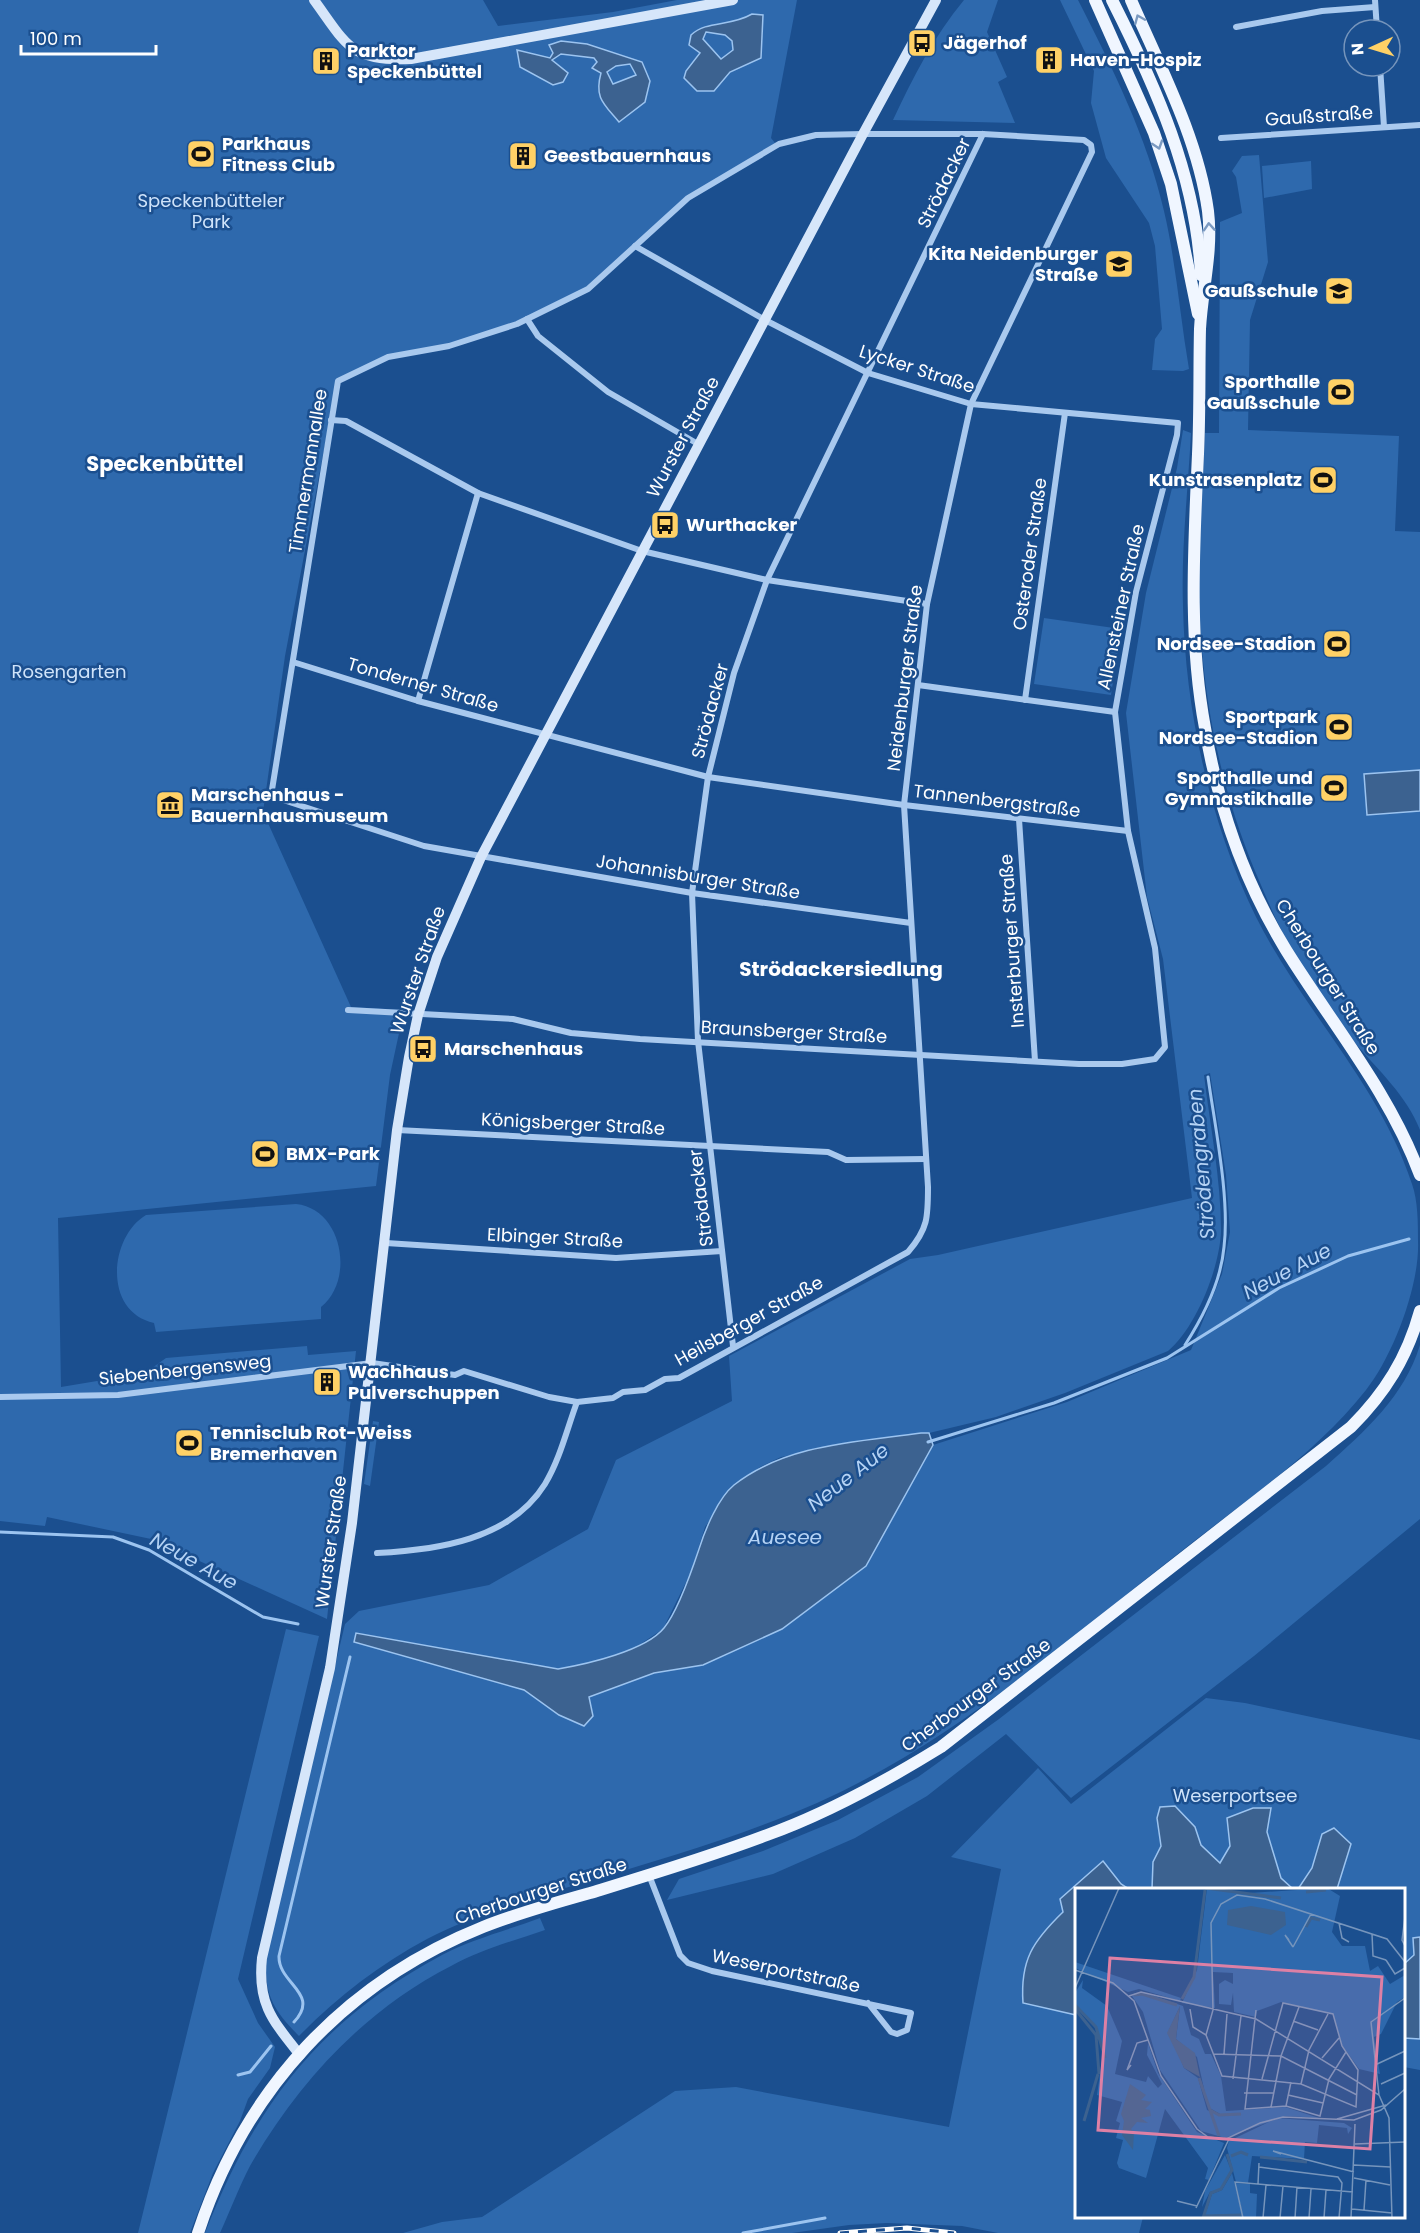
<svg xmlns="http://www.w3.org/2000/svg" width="1420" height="2233" font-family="Poppins,sans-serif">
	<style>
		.green { fill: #2e69ad; fill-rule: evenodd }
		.water { fill: #3c6290; stroke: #9cc4f0; stroke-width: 1.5; fill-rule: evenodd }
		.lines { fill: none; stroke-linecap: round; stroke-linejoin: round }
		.stream { stroke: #9cc4f0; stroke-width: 3 }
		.street { stroke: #a9c9ee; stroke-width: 6 }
		.secondary { stroke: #d6e6fa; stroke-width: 10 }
		.primary { stroke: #f0f6ff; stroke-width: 12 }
		.rail-casing { stroke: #fff; stroke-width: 5 }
		.rail { stroke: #1b4f8f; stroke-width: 3; stroke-dasharray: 9; stroke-linecap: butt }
		.oneway { stroke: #7b9ac1 }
		.labels { text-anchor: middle; stroke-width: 5; stroke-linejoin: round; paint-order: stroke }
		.poi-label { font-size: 18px; font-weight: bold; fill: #fff; stroke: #1b4f8f; text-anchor: start }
		.street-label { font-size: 18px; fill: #fff; stroke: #1b4f8f }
		.park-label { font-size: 18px; fill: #cfe3fa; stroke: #1b4f8f }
		.neighbourhood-label { font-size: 20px; font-weight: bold; fill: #fff; stroke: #1b4f8f }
		.water-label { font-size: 20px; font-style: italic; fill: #b5d3f5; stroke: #1b4f8f }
		.quarter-label { font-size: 21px; font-weight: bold; fill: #fff; stroke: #1b4f8f }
		.inset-river { fill: none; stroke: #3c6290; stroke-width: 3 }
		.inset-road { fill: none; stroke: #7695bc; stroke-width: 1.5 }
		.view { fill: #dd80a5; fill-opacity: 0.15; stroke: #dd80a5; stroke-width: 3 }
		.inset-edge { fill: none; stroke: #fff; stroke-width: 3 }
	</style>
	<rect width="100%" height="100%" fill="#1b4f8f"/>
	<g class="green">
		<path d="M0 0H483L498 26 613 12 677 0H797L771 138 775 143 686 197 587 288 516 322 448 345 387 356 337 381 285 656 263 812 351 1007 404 1010 390 1075 376 1186 58 1218 61 1387 145 1373 166 1358 307 1346 308 1355 356 1351 327 1619 151 1539 47 1517 45 1526 0 1521Z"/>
		<path d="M964 0H998L987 32 1007 77 998 82 1015 123 893 120C913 77 934 36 964 0Z"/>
		<path d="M1060 0H1078C1112 67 1147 137 1164 211 1176 262 1180 317 1189 369L1183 371 1152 370 1155 339 1162 329 1155 246 1149 223 1106 158 1091 103 1094 71Z"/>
		<path d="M1259 155 1268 262 1250 320 1248 430 1399 436 1395 531 1420 532V1130C1406 1095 1379 1071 1355 1043 1332 1016 1313 983 1294 953 1278 927 1267 899 1255 871 1224 796 1207 719 1201 638 1196 570 1202 501 1205 433H1219L1220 222 1242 213 1236 177 1232 171 1242 156Z"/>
		<path d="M1311 161 1312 189 1264 198 1262 166Z"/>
		<path d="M1183 430 1191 433C1188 490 1181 549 1183 606 1185 710 1210 823 1256 917 1302 1009 1380 1085 1412 1184 1418 1201 1418 1223 1418 1241 1420 1285 1393 1356 1366 1390 1314 1456 1240 1504 1175 1556 1062 1645 951 1743 817 1803 744 1835 666 1858 589 1881 534 1897 478 1913 427 1939 379 1965 337 1997 299 2036 271 2008 263 1992 267 1952L345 1624 359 1611 489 1585 588 1529 616 1460 732 1401 729 1356 910 1259 938 1255 1192 1198 1163 959 1147 897 1126 713 1146 593 1177 468ZM1210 1073 1226 1175 1230 1232 1222 1274 1191 1350 1067 1402 933 1445 866 1566 782 1629 703 1665 654 1673 589 1697 559 1715 524 1690 354 1642 356 1633 558 1669 585 1665 633 1649 663 1629 691 1572 705 1527 732 1487 760 1467 781 1457 862 1441 929 1433 996 1417 1065 1393 1168 1351C1196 1328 1220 1267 1221 1231 1221 1179 1210 1126 1204 1075Z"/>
		<path d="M1044 618 1121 629 1111 695 1034 684Z"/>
		<path d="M296 1204C343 1209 355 1280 321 1307V1319L156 1332 154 1323C103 1312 109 1237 146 1215Z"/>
		<path d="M1420 1345V1519L1254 1656 1071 1798 1006 1734 927 1796 855 1838 773 1874 667 1900 679 1879 763 1851 838 1820 918 1777 999 1719 1326 1466C1365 1431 1404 1397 1420 1345Z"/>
		<path d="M373 1421 379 1422 370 1486 364 1484Z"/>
		<path d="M286 1629 319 1636 238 1979 258 2023 275 2047 270 2068 248 2099 240 2121 213 2173 190 2233H138Z"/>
		<path d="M1206 1698 1245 1703 1420 1740V2070L1404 2067V1890H1076V2216L1143 2217 1139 2233H998L962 2226 887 2223 849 2225 792 2233H403L442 2222 482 2217 675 2091 736 2087 949 2127 1001 1869 951 1857 1038 1768 1071 1804Z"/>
		<path d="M540 1918 545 1930C513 1941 480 1950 451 1966 365 2010 298 2082 250 2166 239 2187 230 2211 220 2233H205C255 2105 319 2021 442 1955 472 1939 508 1930 540 1918Z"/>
	</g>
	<g class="water">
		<path d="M752 14 763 15 761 58 730 72 714 91H697L684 78 686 71 700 53 689 45 691 35C707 20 730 27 752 14ZM706 32 725 35 732 41 733 50 721 59 703 39Z"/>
		<path d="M561 41 587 44 642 62 650 81 645 102 619 122C604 104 594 98 601 73L592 68 597 62 594 58 561 54 552 60 568 73 563 82 553 85 520 67 517 50 550 58 553 53 549 45ZM630 64 636 75 613 84 607 72 616 66Z"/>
		<path d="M1420 770V811L1367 815 1364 774Z"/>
		<path d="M921 1433H929L933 1445 866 1566 782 1629 703 1665 654 1673 589 1697 593 1716 584 1726 559 1715 524 1690 354 1642 356 1633 558 1669C587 1664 645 1651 664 1628 677 1612 692 1570 699 1549 705 1530 718 1498 734 1485 786 1444 857 1442 921 1433Z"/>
		<path d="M1175 1806 1195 1827 1201 1845 1220 1863 1230 1846 1227 1818 1253 1808H1271L1267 1832 1281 1878 1293 1889H1152L1153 1862 1161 1846 1157 1818 1160 1807Z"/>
		<path d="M1334 1828 1351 1844 1337 1889H1298L1312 1868 1322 1834Z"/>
		<path d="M1103 1861 1121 1884 1129 1889 1076 1890V2015L1023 2003C1020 1960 1033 1941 1063 1912L1060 1899Z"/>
		<path d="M1420 1937V2039L1404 2038V1964L1414 1955 1413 1938Z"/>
	</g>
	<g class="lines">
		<g class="stream">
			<path d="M1185 1345C1203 1317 1221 1281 1224 1247 1230 1199 1215 1127 1208 1077"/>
			<path d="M928 1442 1054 1403 1167 1358 1279 1288 1348 1256 1409 1239"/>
			<path d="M0 1532 113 1537 149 1550 263 1617 298 1624"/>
			<path d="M294 2022C321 1993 278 1984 279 1956L350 1657"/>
			<path d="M238 2075 250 2072 271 2046"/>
			<path d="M743 2233 825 2218"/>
		</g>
		<g class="street">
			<path d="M1375 0 1377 30"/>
			<path d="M1236 27 1322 11 1375 7"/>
			<path d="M1380 66 1384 127"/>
			<path d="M1221 138 1420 125"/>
			<path d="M527 319 538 336 608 392 698 444"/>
			<path d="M331 420 346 421 478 493 642 551 767 580 927 604"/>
			<path d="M293 662 418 701 708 777 904 805 1128 831"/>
			<path d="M918 685 1115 712"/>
			<path d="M1025 700 1065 413"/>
			<path d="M418 701 478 493"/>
			<path d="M1019 819 1035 1061"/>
			<path d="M348 1010 513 1019 571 1033 640 1039 1079 1064H1122L1155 1059 1165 1047 1155 948 1128 831 1115 712 1136 592 1177 435 1178 423 971 404 868 373 765 320 635 246"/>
			<path d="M397 1130 828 1152 846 1160 926 1159"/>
			<path d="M386 1243 616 1258 722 1251"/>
			<path d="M733 1346 698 1041 692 893 708 777 734 673 767 580 983 134"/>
			<path d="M0 1397 118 1395 372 1363 455 1375 464 1371 549 1397 577 1402 613 1398 623 1392 645 1390 665 1379 679 1378 908 1252C928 1229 928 1217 928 1187L904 805 927 604 971 404 1092 152 1091 145 1084 140 983 134H863L816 135 779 144 688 198 588 289 517 324 449 346 388 357 338 381 271 796 424 846 692 893 911 923"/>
			<path d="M377 1553C437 1550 510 1540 545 1484 560 1459 567 1429 577 1402"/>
			<path d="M649 1875 680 1955 688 1963 712 1971 911 2013 907 2030 897 2034 891 2032 868 2003"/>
		</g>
		<g class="secondary">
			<path d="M314 0C347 45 350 62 411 59L733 0"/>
			<path d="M300 2055C273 2021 257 2004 262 1958L330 1668 352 1523 397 1130 409 1057 418 1015 437 957 481 857 863 134 936 0"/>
		</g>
		<g class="primary">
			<path d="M1095 0 1154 133 1171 184 1198 314"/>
			<path d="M1112 0C1156 87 1196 176 1201 275"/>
			<path d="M1131 0C1160 67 1198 138 1208 211 1213 251 1202 290 1200 329 1199 371 1200 413 1198 454 1194 546 1188 637 1205 728 1218 806 1245 883 1286 950 1332 1024 1390 1093 1420 1175"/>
			<path d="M198 2233C245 2090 343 1983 483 1927 518 1913 554 1903 590 1893 649 1875 709 1857 767 1835 828 1813 886 1781 941 1747L1351 1427C1385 1393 1407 1358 1420 1311"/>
		</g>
		<g class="rail-casing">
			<path id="rail" d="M840 2233 907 2228 954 2233"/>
		</g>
		<use href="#rail" class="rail"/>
	</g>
	<defs><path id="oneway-chevron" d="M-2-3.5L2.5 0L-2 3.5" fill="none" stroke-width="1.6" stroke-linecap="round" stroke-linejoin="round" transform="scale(1.5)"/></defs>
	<g class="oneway">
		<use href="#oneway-chevron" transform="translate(1139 19) rotate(-113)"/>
		<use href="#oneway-chevron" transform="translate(1158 145) rotate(72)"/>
		<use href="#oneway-chevron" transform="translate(1209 227) rotate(-94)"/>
	</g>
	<defs>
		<g id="bus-square" transform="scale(1.5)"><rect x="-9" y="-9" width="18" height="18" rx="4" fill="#ffd166" stroke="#1b4f8f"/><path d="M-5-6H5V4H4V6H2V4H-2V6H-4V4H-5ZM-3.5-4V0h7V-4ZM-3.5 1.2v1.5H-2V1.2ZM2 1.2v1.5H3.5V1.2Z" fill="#111"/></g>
		<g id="building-square" transform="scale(1.5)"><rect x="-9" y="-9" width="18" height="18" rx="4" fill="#ffd166" stroke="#1b4f8f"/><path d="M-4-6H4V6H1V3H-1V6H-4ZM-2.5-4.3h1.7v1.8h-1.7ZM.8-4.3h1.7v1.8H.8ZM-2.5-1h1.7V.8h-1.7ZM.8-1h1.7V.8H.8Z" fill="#111"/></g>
		<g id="stadium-square" transform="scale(1.5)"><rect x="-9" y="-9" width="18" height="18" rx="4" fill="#ffd166" stroke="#1b4f8f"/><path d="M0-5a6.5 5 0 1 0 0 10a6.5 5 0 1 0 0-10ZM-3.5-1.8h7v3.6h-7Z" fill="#111"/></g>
		<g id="school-square" transform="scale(1.5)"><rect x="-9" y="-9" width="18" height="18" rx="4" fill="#ffd166" stroke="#1b4f8f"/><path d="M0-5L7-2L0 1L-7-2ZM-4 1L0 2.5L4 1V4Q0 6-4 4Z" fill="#111"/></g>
		<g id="museum-square" transform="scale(1.5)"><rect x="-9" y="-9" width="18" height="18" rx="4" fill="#ffd166" stroke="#1b4f8f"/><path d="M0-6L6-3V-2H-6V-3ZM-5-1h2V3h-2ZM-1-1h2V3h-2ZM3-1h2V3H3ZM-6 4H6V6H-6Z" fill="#111"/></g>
	</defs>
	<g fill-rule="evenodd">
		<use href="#bus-square" x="922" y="43"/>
		<use href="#building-square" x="1049" y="60"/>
		<use href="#building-square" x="326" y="61"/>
		<use href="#stadium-square" x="201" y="154"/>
		<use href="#building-square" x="523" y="156"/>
		<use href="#school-square" x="1119" y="264"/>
		<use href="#school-square" x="1339" y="291"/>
		<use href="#stadium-square" x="1341" y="392"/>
		<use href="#stadium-square" x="1323" y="480"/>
		<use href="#bus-square" x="665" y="525"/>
		<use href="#stadium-square" x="1337" y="644"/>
		<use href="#stadium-square" x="1339" y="727"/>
		<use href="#stadium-square" x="1334" y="788"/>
		<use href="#museum-square" x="170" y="805"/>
		<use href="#bus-square" x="423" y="1049"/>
		<use href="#stadium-square" x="265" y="1154"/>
		<use href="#building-square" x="327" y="1382"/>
		<use href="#stadium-square" x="189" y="1443"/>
	</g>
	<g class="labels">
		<g class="poi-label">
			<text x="943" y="49">Jägerhof</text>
			<text x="347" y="57">Parktor<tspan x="347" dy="21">Speckenbüttel</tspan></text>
			<text x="1070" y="66">Haven-Hospiz</text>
			<text x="222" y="150">Parkhaus<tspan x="222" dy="21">Fitness Club</tspan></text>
			<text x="544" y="162">Geestbauernhaus</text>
			<text x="1098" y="260" text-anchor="end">Kita Neidenburger<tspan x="1098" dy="21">Straße</tspan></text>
			<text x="1318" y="297" text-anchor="end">Gaußschule</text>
			<text x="1320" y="388" text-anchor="end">Sporthalle<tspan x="1320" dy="21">Gaußschule</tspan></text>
			<text x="1302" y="486" text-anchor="end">Kunstrasenplatz</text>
			<text x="686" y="531">Wurthacker</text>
			<text x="1316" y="650" text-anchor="end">Nordsee-Stadion</text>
			<text x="1318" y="723" text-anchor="end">Sportpark<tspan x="1318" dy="21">Nordsee-Stadion</tspan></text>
			<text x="1313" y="784" text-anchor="end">Sporthalle und<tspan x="1313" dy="21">Gymnastikhalle</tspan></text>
			<text x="191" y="801">Marschenhaus -<tspan x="191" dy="21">Bauernhausmuseum</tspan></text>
			<text x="444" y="1055">Marschenhaus</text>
			<text x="286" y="1160">BMX-Park</text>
			<text x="348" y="1378">Wachhaus<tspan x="348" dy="21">Pulverschuppen</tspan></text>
			<text x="210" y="1439">Tennisclub Rot-Weiss<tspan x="210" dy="21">Bremerhaven</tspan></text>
		</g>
		<g class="street-label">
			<text transform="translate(1319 116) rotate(-4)" y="6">Gaußstraße</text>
			<text transform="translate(944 183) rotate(-64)" y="6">Strödacker</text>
			<text transform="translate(917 369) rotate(18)" y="6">Lycker Straße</text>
			<text transform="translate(683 437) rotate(-62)" y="6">Wurster Straße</text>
			<text transform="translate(308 471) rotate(-81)" y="6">Timmermannallee</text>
			<text transform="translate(1030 554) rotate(-82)" y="6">Osteroder Straße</text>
			<text transform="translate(1121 607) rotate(-78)" y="6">Allensteiner Straße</text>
			<text transform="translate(905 678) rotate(-83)" y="6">Neidenburger Straße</text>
			<text transform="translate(423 685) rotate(16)" y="6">Tonderner Straße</text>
			<text transform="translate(710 711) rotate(-75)" y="6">Strödacker</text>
			<text transform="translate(997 801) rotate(7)" y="6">Tannenbergstraße</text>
			<text transform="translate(698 877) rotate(9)" y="6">Johannisburger Straße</text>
			<text transform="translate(1012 941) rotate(-94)" y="6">Insterburger Straße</text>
			<text transform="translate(418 970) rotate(-71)" y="6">Wurster Straße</text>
			<text transform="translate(1328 977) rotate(58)" y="6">Cherbourger Straße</text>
			<text transform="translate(794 1032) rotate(3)" y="6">Braunsberger Straße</text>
			<text transform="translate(573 1124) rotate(3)" y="6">Königsberger Straße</text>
			<text transform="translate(701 1198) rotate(-97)" y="6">Strödacker</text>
			<text transform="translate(555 1238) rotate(3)" y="6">Elbinger Straße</text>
			<text transform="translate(749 1321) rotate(-29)" y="6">Heilsberger Straße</text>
			<text transform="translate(185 1370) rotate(-6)" y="6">Siebenbergensweg</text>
			<text transform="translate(331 1542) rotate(-82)" y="6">Wurster Straße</text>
			<text transform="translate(976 1695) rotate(-36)" y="6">Cherbourger Straße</text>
			<text transform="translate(541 1891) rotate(-18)" y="6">Cherbourger Straße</text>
			<text transform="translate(786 1971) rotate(12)" y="6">Weserportstraße</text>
		</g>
		<g class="park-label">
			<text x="211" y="207">Speckenbütteler<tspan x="211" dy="21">Park</tspan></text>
			<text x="69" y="678">Rosengarten</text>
			<text x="1235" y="1802">Weserportsee</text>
		</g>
		<g class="neighbourhood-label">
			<text x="841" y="976">Strödackersiedlung</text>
		</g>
		<g class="water-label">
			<text transform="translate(1201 1164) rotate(-95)" y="7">Strödengraben</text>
			<text transform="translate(1287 1271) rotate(-28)" y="7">Neue Aue</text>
			<text transform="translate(848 1477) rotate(-38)" y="7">Neue Aue</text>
			<text x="785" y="1544">Auesee</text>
			<text transform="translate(194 1561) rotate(29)" y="7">Neue Aue</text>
		</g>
		<g class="quarter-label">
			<text x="165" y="471">Speckenbüttel</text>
		</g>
	</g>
	<g transform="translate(1075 1888)">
		<rect width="330" height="330" fill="#1b4f8f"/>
		<path d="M132 0 174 5 252 0 265 8 257 44 267 58H290L295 83 303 78 315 96 330 87V109L322 114 306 146 299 149 305 186 284 181 267 157 258 126 206 114 182 123 181 129 159 124 158 105 156 117 144 116V96L150 92 158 96V85L138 84 140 120 107 115 122 82ZM0 74 106 110 105 113 64 101 53 104 0 80ZM8 92 7 100 32 118 47 153 40 186 71 194 73 188 83 200 87 196 72 167 73 155 83 185 122 244 149 255 134 292 130 291 133 280 90 221 71 290 44 280 42 275 48 252 41 250 45 235 41 233 47 214 22 207 28 164 20 140 0 118V105ZM67 104 108 118 116 147 124 151 130 166H136L146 188 151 223 210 219 244 230 210 228 150 250 126 243 85 182 68 124 57 108ZM105 118 101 151 122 169 133 219 145 226 164 227H144L132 222 123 190 109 180 94 142ZM202 230 269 235 277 240 273 246 272 240 244 237 242 255 230 254 229 271 177 268 173 295 161 294 152 260 154 253ZM150 267 156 282 146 301 135 304 127 319 130 303ZM157 285 168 330H129L137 306 147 302ZM161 295 175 296V305L182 306 181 330 168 329Z" fill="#2e69ad" fill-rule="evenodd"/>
		<path d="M176 18 210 24 211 37 196 47 152 37 153 22ZM105 118 101 151 120 165 125 189 109 180 92 145ZM55 196 71 207 66 212 77 214 70 221 75 222 76 228 66 230 73 235 62 234 56 241 59 244 58 262 47 247 49 233 46 226Z" fill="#3c6290"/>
		<path class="inset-river" d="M130 0 206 10M231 4 251 2M231 39 236 30 245 32M59 107 67 106 102 117M107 111 119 89 130 2M0 117 21 139 30 170M0 121 21 147 24 186M124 190 144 248M135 222 144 227 166 226M9 233 23 186M156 268 166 264 173 267M185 269 232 274M130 328 166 327M128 330 136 305 146 301 157 282 152 266"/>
		<path class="inset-road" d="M330 29 327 52 330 58M264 35 267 50 274 54M297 46 298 68 311 72M214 52 210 47 218 59M218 59 236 26M311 72 320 86 330 80M0 82 38 95 59 113 86 188 122 241 133 249 151 251 185 235 208 229 279 232 306 222 330 201M0 100 44 0M54 108 66 104 181 131 304 207 314 230 317 330M115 121 118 139 131 147M181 122 170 221 211 218 245 228 254 191 271 164M218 133 243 142M138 166 206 168 282 207M149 166 152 126M247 170 264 150M56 177 52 182 62 155 73 152M300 177 330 163M158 191 166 128M187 191 208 115 258 126 267 158 283 182 281 219 226 196 147 188 131 147 138 122 136 35 146 16 162 7 190 11 312 51 330 74M226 196 234 162 253 126M306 196 330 185M169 205H199M213 207 248 215M304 207 296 134 330 110M211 218 216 194M196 219 206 168 224 119M262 231 311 217M280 256 330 254M206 266 198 263 279 284M279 277 315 279M184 279 263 289 267 295 264 330M279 290 315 297M183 296 184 275M102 313 122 318M121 320 154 251M277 321 317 325M289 322 291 292M168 330 160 294 278 304M188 330 191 297M205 330 208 298M220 330 222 299M234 330 236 301M249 330 251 302M276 330 280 236"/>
		<path class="view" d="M35 70 307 89 295 261 23 242Z"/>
		<rect width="330" height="330" class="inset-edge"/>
	</g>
	<g transform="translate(1372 48) rotate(266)"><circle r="28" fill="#1b4f8f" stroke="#7695bc" stroke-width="1.5"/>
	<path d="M0-4.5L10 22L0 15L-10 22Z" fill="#ffd166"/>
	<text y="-9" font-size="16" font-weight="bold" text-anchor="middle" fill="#ffffff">N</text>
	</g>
	<path d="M21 45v9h135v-9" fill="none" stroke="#ffffff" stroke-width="3"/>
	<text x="30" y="45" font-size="18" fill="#ffffff" stroke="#1b4f8f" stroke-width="4.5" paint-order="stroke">100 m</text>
</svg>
